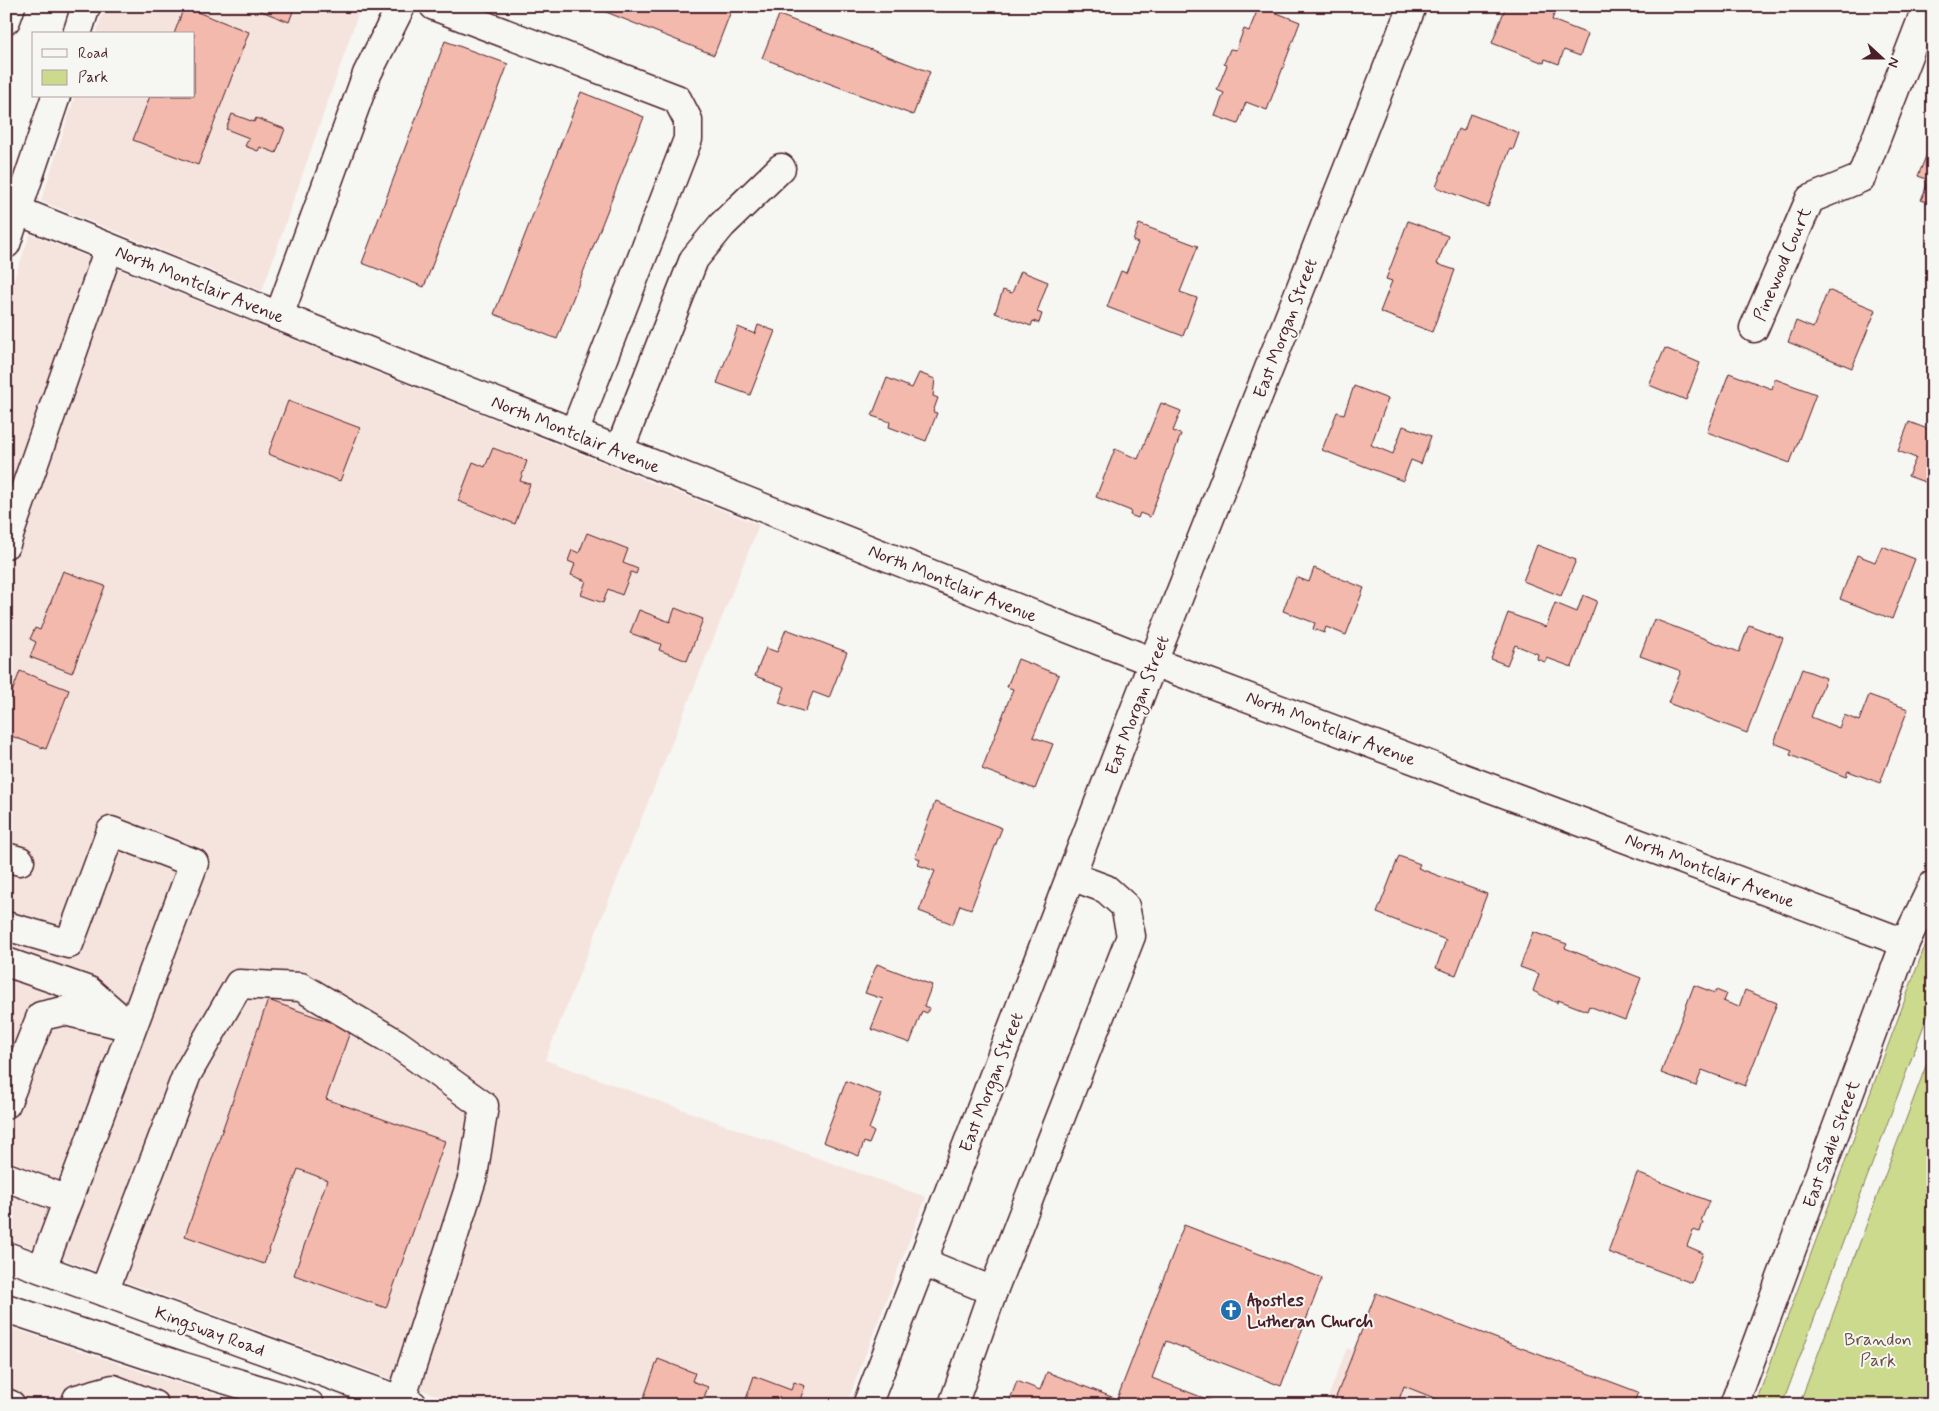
<svg xmlns="http://www.w3.org/2000/svg" width="1939" height="1411" font-family="Mynerve,sans-serif">
	<style>
		.built { fill: #f5e4dd }
		.green { fill: #ccda8d; stroke: #8b7c5c }
		.building { fill: #f3b9ac; stroke: #4a1f2b }
		.lines { fill: none; stroke-linecap: round; stroke-linejoin: round }
		.minor-casing { stroke: #4a1f2b; stroke-width: 31 }
		.highway-casing { stroke: #4a1f2b; stroke-width: 31 }
		.minor { stroke: #f6f6f2; stroke-width: 28 }
		.highway { stroke: #f6f6f2; stroke-width: 28 }
		.labels { text-anchor: middle; stroke-width: 4; stroke-linejoin: round; paint-order: stroke }
		.street-label { font-size: 18px; fill: #4a1f2b; stroke: #f6f6f2 }
		.poi-label { font-size: 18px; font-weight: bold; fill: #4a1f2b; stroke: #f6f6f2; text-anchor: start }
		.park-label { font-size: 18px; fill: #6a4e44; stroke: #f6f6f2 }
	</style>
	<rect width="100%" height="100%" fill="#f6f6f2"/>
	<filter id="ink" filterUnits="userSpaceOnUse"><feTurbulence type="fractalNoise" baseFrequency=".02" numOctaves="2"/><feDisplacementMap in="SourceGraphic" scale="10" xChannelSelector="R" yChannelSelector="G"/><feConvolveMatrix kernelMatrix="1 2 1 2 8 2 1 2 1" color-interpolation-filters="sRGB"/></filter>
	<g filter="url(#ink)">
		<g class="built">
			<path d="M105 6H361L262 291 41 201 75 96H194V34H96Z"/>
			<path d="M30 234 759 525 545 1060 926 1197 846 1405H463L6 1238V301Z"/>
			<path d="M6 1326 159 1377 250 1405H6Z"/>
			<path d="M1347 1348 1504 1405H1325Z"/>
		</g>
		<g class="green">
			<path d="M1933 929V1001L1782 1405H1755L1923 951Z"/>
			<path d="M1933 1047V1405H1799Z"/>
		</g>
		<g class="building">
			<path d="M249 6H295L289 22Z"/>
			<path d="M591 6H733L714 55Z"/>
			<path d="M1259 6 1300 22 1267 110 1246 102 1238 124 1215 116 1224 93 1217 90 1227 65 1224 64 1230 49 1236 50 1244 29 1249 31Z"/>
			<path d="M1506 6H1557L1552 20 1588 34 1580 56 1564 50 1559 64 1545 59 1544 63 1492 43Z"/>
			<path d="M184 7 249 32 198 165 133 140 150 96H194V34H174Z"/>
			<path d="M779 15 930 72 913 115 762 58Z"/>
			<path d="M445 41 508 64 424 287 362 263Z"/>
			<path d="M581 92 644 117 557 339 494 314Z"/>
			<path d="M232 114 254 122 256 118 285 129 276 153 260 147 258 151 245 146 249 138 226 129Z"/>
			<path d="M1470 114 1519 133 1513 150 1510 149 1488 207 1436 187 1458 129 1464 131Z"/>
			<path d="M1933 139V204L1921 200 1929 180 1918 176Z"/>
			<path d="M1408 221 1448 236 1437 264 1455 270 1432 332 1380 312 1392 281 1386 279Z"/>
			<path d="M1139 224 1198 246 1180 292 1197 298 1183 336 1107 307 1121 271 1126 273 1138 243 1133 241Z"/>
			<path d="M1021 271 1048 282 1037 312 1042 314 1039 323 1033 321 1031 326 995 313 1003 290 1012 293Z"/>
			<path d="M1828 290 1876 310 1852 368 1788 342 1796 321 1813 328Z"/>
			<path d="M758 325 775 331 750 395 717 383 738 327 755 334Z"/>
			<path d="M1665 348 1700 363 1686 400 1649 385Z"/>
			<path d="M919 373 935 379 933 396 938 398 933 412 937 413 926 441 889 427 890 422 872 416 887 378 912 388Z"/>
			<path d="M1729 373 1772 389 1775 379 1816 394 1790 463 1707 432Z"/>
			<path d="M1354 386 1388 399 1371 445 1393 454 1403 426 1431 436 1421 464 1411 460 1403 481 1322 450 1337 412 1344 414Z"/>
			<path d="M288 401 360 428 340 481 268 454Z"/>
			<path d="M1161 403 1181 411 1173 431 1181 434 1150 517 1140 513 1138 518 1130 515 1131 511 1096 497 1115 449 1138 459Z"/>
			<path d="M1909 422 1933 431V485L1908 476 1916 458 1898 451Z"/>
			<path d="M493 448 527 461 520 481 530 484 515 524 458 501 473 462 485 467Z"/>
			<path d="M587 533 628 549 623 563 638 569 636 574 631 572 622 595 608 589 603 603 581 595 586 581 571 575 575 564 568 561 572 550 579 553Z"/>
			<path d="M1537 545 1576 560 1561 596 1523 581Z"/>
			<path d="M1882 546 1915 559 1892 619 1840 599 1857 555 1875 562Z"/>
			<path d="M1314 568 1364 588 1346 635 1326 627 1324 633 1313 629 1315 623 1283 611 1296 577 1309 582Z"/>
			<path d="M63 571 105 586 72 673 30 657 36 642 30 639 35 628 40 630Z"/>
			<path d="M1583 595 1597 601 1572 667 1547 658 1545 662 1537 659 1538 654 1515 645 1507 665 1491 659 1508 613 1546 627 1555 603 1577 612Z"/>
			<path d="M675 608 703 619 687 661 659 650 661 644 630 633 639 610 670 622Z"/>
			<path d="M1654 619 1739 652 1749 625 1783 638 1747 733 1668 703 1681 671 1640 656Z"/>
			<path d="M786 629 847 652 829 698 813 692 805 712 779 703 785 687 755 676 766 648 777 652Z"/>
			<path d="M1018 659 1059 675 1033 737 1053 744 1035 789 982 769 1013 689 1007 687Z"/>
			<path d="M1802 669 1826 678 1811 717 1839 728 1844 715 1859 721 1869 695 1908 709 1880 783 1848 771 1846 777 1810 763 1790 755 1792 750 1774 743Z"/>
			<path d="M20 671 69 690 46 749 6 734V708Z"/>
			<path d="M935 802 1002 828 971 909 960 905 953 924 919 911 935 871 918 865 920 859 915 857Z"/>
			<path d="M1399 856 1420 864 1418 868 1487 894 1456 975 1436 968 1446 940 1377 913Z"/>
			<path d="M1533 932 1567 944 1565 948 1641 978 1625 1020 1589 1006 1587 1011 1558 1000 1557 1003 1533 991 1539 974 1520 967Z"/>
			<path d="M877 964 932 985 924 1006 929 1008 927 1013 922 1011 910 1043 871 1029 883 999 865 993Z"/>
			<path d="M1694 985 1715 993 1716 990 1726 994 1723 1001 1739 1007 1745 990 1777 1003 1745 1086 1702 1070 1696 1086 1661 1073Z"/>
			<path d="M268 1000 351 1029 326 1099 445 1141 386 1308 294 1275 327 1180 298 1169 264 1264 185 1236Z"/>
			<path d="M846 1081 882 1095 869 1129 874 1132 869 1144 864 1142 859 1156 823 1142Z"/>
			<path d="M1637 1173 1709 1201 1701 1221 1703 1222 1700 1232 1693 1230 1687 1246 1703 1253 1692 1283 1608 1252Z"/>
			<path d="M1184 1225 1322 1278 1281 1386 1166 1341 1152 1378 1222 1405H1008L1017 1381 1040 1390 1047 1372 1117 1399Z"/>
			<path d="M1376 1293 1638 1392 1633 1405H1452L1404 1386 1397 1405H1333Z"/>
			<path d="M658 1359 695 1373 692 1381 708 1387 701 1405H641Z"/>
			<path d="M754 1376 791 1390 794 1382 805 1386 798 1405H744Z"/>
		</g>
		<g class="lines">
			<g class="minor-casing">
				<g id="minor">
					<path d="M434 6 677 99 688 120V139L574 433"/>
					<path d="M6 206 279 316 1153 662 1905 943"/>
					<path d="M279 316 367 74 401 6"/>
					<path d="M1754 328 1810 199 1861 178 1927 6"/>
					<path d="M619 451 694 259 722 225 781 168"/>
					<path d="M6 544 109 248"/>
					<path d="M6 857 20 861"/>
					<path d="M6 926 69 944 111 831 194 863 42 1269"/>
					<path d="M6 962 89 991 128 1025"/>
					<path d="M6 1104 41 1016 64 1011 131 1027"/>
					<path d="M6 1177 68 1200"/>
					<path d="M6 1256 413 1405"/>
					<path d="M922 1262 993 1291 953 1405"/>
					<path d="M993 1291 1131 936 1125 906 1106 889 1071 876"/>
					<path d="M104 1292 187 1074 239 984 301 987 396 1043 484 1106 473 1176 401 1400"/>
					<path d="M6 1308 181 1366 310 1405"/>
					<path d="M6 1403 11 1405"/>
					<path d="M75 1405 77 1399 113 1389 154 1405"/>
					<path d="M867 1405 1153 662 1412 6"/>
					<path d="M1734 1405 1905 943 1933 885"/>
				</g>
			</g>
			<g class="highway-casing">
				<g id="highway">
					<path d="M6 20 11 6"/>
					<path d="M77 34 86 6"/>
					<path d="M6 244 56 96"/>
				</g>
			</g>
			<use href="#minor" class="minor"/>
			<use href="#highway" class="highway"/>
		</g>
	</g>
	<defs>
		<g id="church-disc" transform="scale(1.125)"><circle r="9.5" fill="#1f6fb2" stroke="#f6f6f2"/><path d="M-1.2-6h2.4v3.5h3.3v2.4h-3.3V6h-2.4V-.1h-3.3v-2.4h3.3Z" fill="#fff"/></g>
	</defs>
	<g fill-rule="evenodd">
		<use href="#church-disc" x="1231" y="1310"/>
	</g>
	<g class="labels">
		<g class="street-label">
			<text transform="translate(1782 264) rotate(-67)" y="6">Pinewood Court</text>
			<text transform="translate(200 284) rotate(22)" y="6">North Montclair Avenue</text>
			<text transform="translate(1285 328) rotate(-69)" y="6">East Morgan Street</text>
			<text transform="translate(576 434) rotate(22)" y="6">North Montclair Avenue</text>
			<text transform="translate(953 583) rotate(22)" y="6">North Montclair Avenue</text>
			<text transform="translate(1137 705) rotate(-69)" y="6">East Morgan Street</text>
			<text transform="translate(1331 728) rotate(21)" y="6">North Montclair Avenue</text>
			<text transform="translate(1710 870) rotate(21)" y="6">North Montclair Avenue</text>
			<text transform="translate(991 1082) rotate(-69)" y="6">East Morgan Street</text>
			<text transform="translate(1831 1144) rotate(-70)" y="6">East Sadie Street</text>
			<text transform="translate(210 1331) rotate(20)" y="6">Kingsway Road</text>
		</g>
		<g class="poi-label">
			<text x="1247" y="1306">Apostles<tspan x="1247" dy="21">Lutheran Church</tspan></text>
		</g>
		<g class="park-label">
			<text x="1878" y="1345">Brandon<tspan x="1878" dy="21">Park</tspan></text>
		</g>
	</g>
	<rect width="1939" height="1411" fill="none" stroke="#f6f6f2" stroke-width="25"/>
	<rect x="12" y="12" width="1914" height="1386" fill="none" stroke="#4a1f2b" stroke-width="2" filter="url(#ink)"/>
	<rect x="32" y="32" width="162" height="65" fill="#f6f6f2" stroke="#b1a0a2"/>
	<rect x="42" y="49" width="25" height="8" fill="#f6f6f2" stroke="#b1a0a2"/>
	<text x="78" y="58" font-size="15" fill="#4a1f2b">Road</text>
	<rect x="42" y="70" width="25" height="15" fill="#ccda8d" stroke="#b1a0a2"/>
	<text x="78" y="82" font-size="15" fill="#4a1f2b">Park</text>
	<g transform="translate(1882 58) rotate(111)" stroke="#f6f6f2" stroke-width="4" paint-order="stroke">
	<path d="M0-4L9 19L0 12L-9 19Z" fill="#4a1f2b"/>
	<text y="-8" font-size="14" font-weight="bold" text-anchor="middle" fill="#4a1f2b">N</text>
	</g>
</svg>
